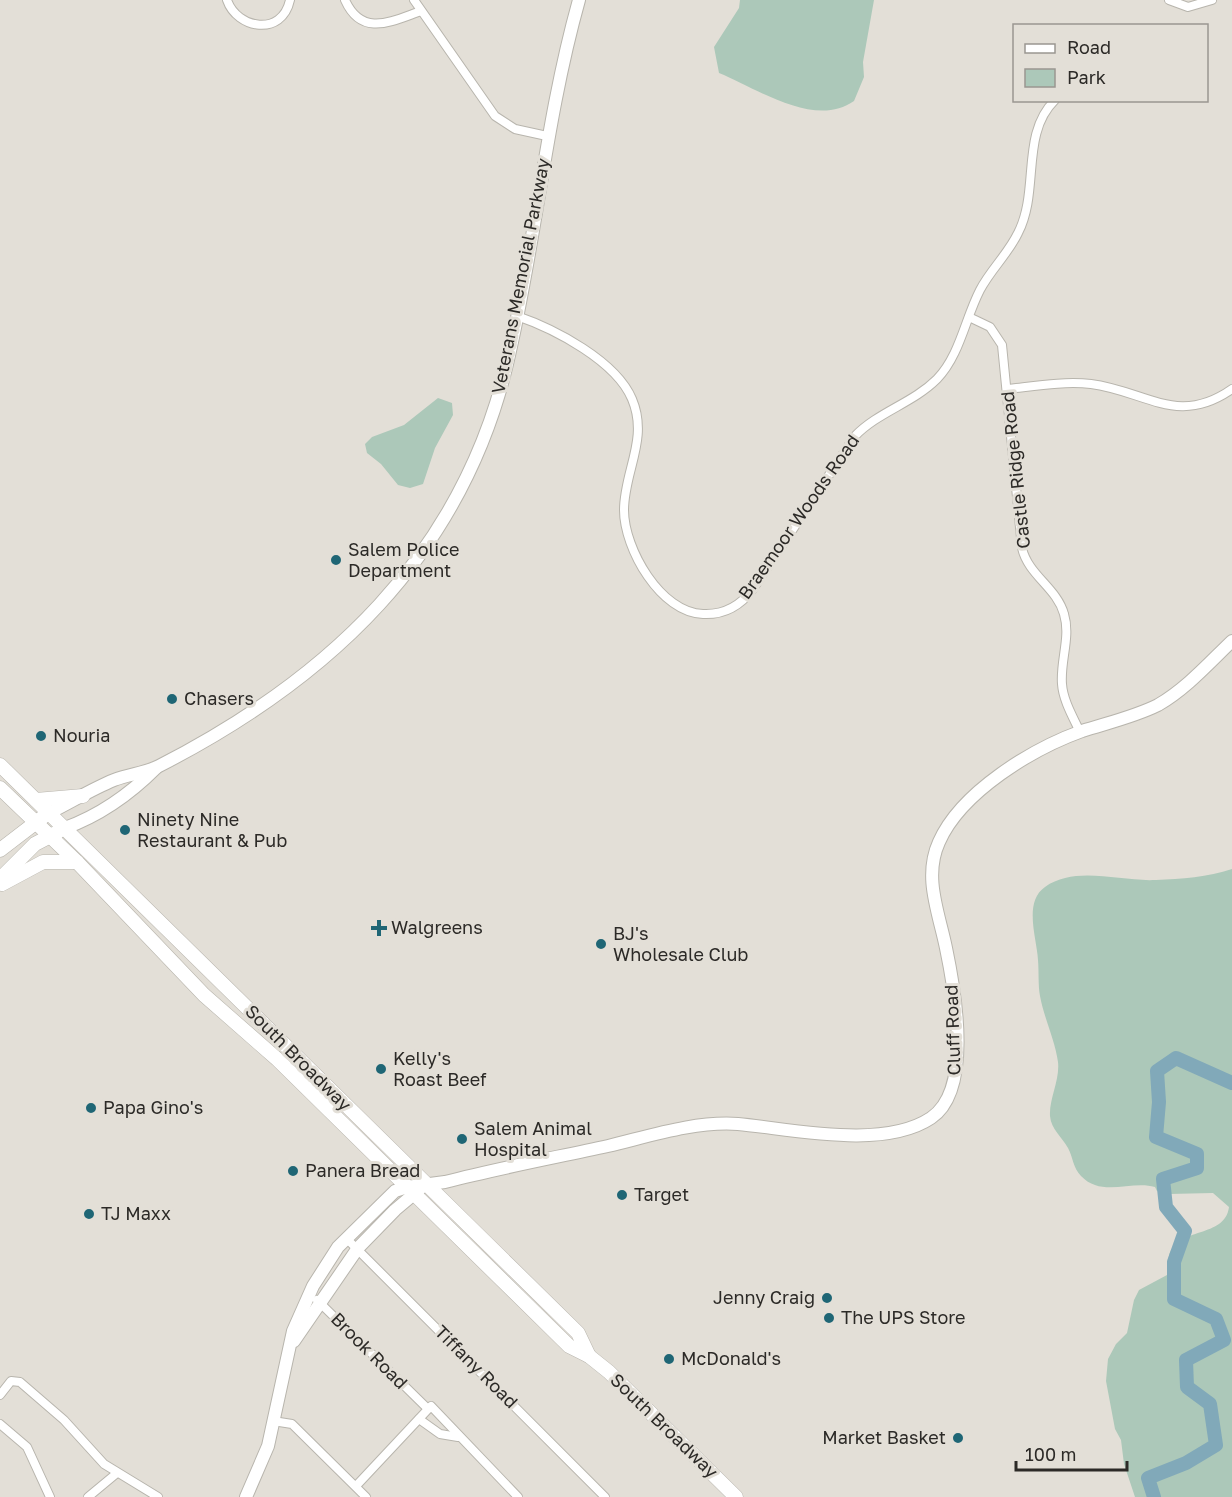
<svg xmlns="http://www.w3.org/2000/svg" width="1232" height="1497" font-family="'Golos Text',sans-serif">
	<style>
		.green { fill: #acc8b9 }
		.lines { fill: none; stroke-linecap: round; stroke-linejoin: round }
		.river { stroke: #81a9b9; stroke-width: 14 }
		.street-casing { stroke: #b8b5ad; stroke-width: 10 }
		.secondary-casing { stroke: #b8b5ad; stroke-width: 14 }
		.primary-casing { stroke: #b8b5ad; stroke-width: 15 }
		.street { stroke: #fff; stroke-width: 8 }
		.secondary { stroke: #fff; stroke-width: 12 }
		.primary { stroke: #fff; stroke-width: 14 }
		.poi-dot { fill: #1f6675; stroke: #e3dfd7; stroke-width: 2 }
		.labels { text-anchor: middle; stroke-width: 6; stroke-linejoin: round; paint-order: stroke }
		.street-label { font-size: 18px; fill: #2c2a27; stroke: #e3dfd7 }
		.poi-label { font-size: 18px; fill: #2c2a27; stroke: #e3dfd7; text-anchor: start }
	</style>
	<rect width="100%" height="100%" fill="#e3dfd7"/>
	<g class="green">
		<path d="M740 0H874L863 62 864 77 854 101C815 129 756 88 719 73L714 47 739 8Z"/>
		<path d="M438 398 452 403 453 415 435 448 423 484 410 488 398 485 381 464 367 453 365 444 372 437 404 425Z"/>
		<path d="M1232 869V1497H1135L1124 1464 1121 1440 1115 1429 1106 1381 1108 1359 1116 1344 1127 1333 1134 1300 1139 1290 1167 1275C1167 1269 1167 1262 1169 1256 1177 1226 1225 1239 1229 1207L1213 1193 1169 1194 1157 1191 1155 1187C1131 1180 1102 1198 1081 1176 1073 1168 1073 1157 1068 1148 1062 1137 1051 1129 1050 1116 1049 1099 1060 1080 1058 1062 1055 1040 1044 1018 1040 996 1038 985 1039 972 1038 960 1037 939 1023 902 1045 887 1076 865 1120 882 1156 880 1181 879 1208 877 1232 869Z"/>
	</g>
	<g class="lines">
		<path class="river" d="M1154 1497 1148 1478 1186 1463 1216 1445 1210 1404 1187 1387 1186 1360 1224 1340 1216 1319 1174 1299V1262L1185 1231 1166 1207 1163 1179 1197 1168V1154L1156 1137 1159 1102 1157 1071 1176 1058 1232 1083"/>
		<g class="street-casing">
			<g id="street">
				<path d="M227 0C237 29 282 37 290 0"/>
				<path d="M345 0C362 38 392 21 421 11"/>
				<path d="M414 0 495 116 515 129 547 136"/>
				<path d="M1169 0 1188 7 1212 0"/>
				<path d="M517 316C555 329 616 361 632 399 649 439 624 471 624 510 624 549 661 613 703 614 724 615 741 605 753 589L855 436C878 412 913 403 937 379 960 355 965 319 980 290 991 269 1008 254 1018 233 1040 191 1020 134 1055 100"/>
				<path d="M969 317 990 327 1002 345 1022 548C1028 575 1057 588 1064 614 1071 637 1060 661 1062 684 1063 700 1073 717 1080 732"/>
				<path d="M1008 389C1035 386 1064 381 1091 384 1146 391 1178 427 1232 389"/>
				<path d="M346 1238 605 1497"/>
				<path d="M317 1300 428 1409"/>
				<path d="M0 1395 11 1381 20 1382 64 1420 104 1464 158 1497"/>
				<path d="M419 1419 440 1434 458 1437"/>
				<path d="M273 1421 292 1424 366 1497"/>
				<path d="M0 1424 27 1447 50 1497"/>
				<path d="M356 1486 431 1406 518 1497"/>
				<path d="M88 1497 117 1473"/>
			</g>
		</g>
		<g class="secondary-casing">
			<g id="secondary">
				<path d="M49 813C71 802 92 789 114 780 129 774 146 773 159 766 329 679 461 556 507 364 536 243 545 121 579 0"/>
				<path d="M65 828C101 815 129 795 156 768"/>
				<path d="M294 1341 358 1248 395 1210 420 1189"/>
				<path d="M246 1497 268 1446 293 1331 313 1286 338 1247 395 1191 407 1187 445 1182C499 1168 553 1158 608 1146 650 1136 694 1121 738 1124 792 1129 883 1150 931 1118 973 1090 955 991 946 948 939 913 923 877 939 842 961 792 1032 749 1082 731 1107 723 1134 717 1158 705 1186 689 1209 663 1232 641"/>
			</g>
		</g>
		<g class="primary-casing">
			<g id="primary">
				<path d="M0 765 578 1333 589 1356"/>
				<path d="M0 788 77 862 204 995 277 1059 569 1346 589 1356 609 1372 736 1497"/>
				<path d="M36 800 83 796"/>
				<path d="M0 850 43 817"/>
				<path d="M0 879 35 844 58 832"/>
				<path d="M2 884 43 862H77"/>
			</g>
		</g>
		<use href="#street" class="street"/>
		<use href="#secondary" class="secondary"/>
		<use href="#primary" class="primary"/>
	</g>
	<g class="poi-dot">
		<circle cx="336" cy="560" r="6"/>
		<circle cx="172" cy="699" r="6"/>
		<circle cx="41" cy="736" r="6"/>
		<circle cx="125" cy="830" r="6"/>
		<path d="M376 919h6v6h6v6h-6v6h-6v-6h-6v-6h6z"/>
		<circle cx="601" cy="944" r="6"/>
		<circle cx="381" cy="1069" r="6"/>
		<circle cx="91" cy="1108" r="6"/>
		<circle cx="462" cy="1139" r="6"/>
		<circle cx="293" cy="1171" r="6"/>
		<circle cx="622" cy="1195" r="6"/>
		<circle cx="89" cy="1214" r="6"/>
		<circle cx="827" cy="1298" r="6"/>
		<circle cx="829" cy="1318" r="6"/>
		<circle cx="669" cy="1359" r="6"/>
		<circle cx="958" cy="1438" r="6"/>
	</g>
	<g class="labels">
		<g class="street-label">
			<text transform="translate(521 276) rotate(-79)" y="6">Veterans Memorial Parkway</text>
			<text transform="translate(1016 470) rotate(-96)" y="6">Castle Ridge Road</text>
			<text transform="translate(799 517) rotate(-55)" y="6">Braemoor Woods Road</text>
			<text transform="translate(953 1030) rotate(-92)" y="6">Cluff Road</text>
			<text transform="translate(298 1058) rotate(45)" y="6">South Broadway</text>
			<text transform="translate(369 1351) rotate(45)" y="6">Brook Road</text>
			<text transform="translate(476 1367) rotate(45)" y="6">Tiffany Road</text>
			<text transform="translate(664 1426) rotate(44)" y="6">South Broadway</text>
		</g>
		<g class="poi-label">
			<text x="348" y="556">Salem Police<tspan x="348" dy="21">Department</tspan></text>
			<text x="184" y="705">Chasers</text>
			<text x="53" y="742">Nouria</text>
			<text x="137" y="826">Ninety Nine<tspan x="137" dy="21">Restaurant &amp; Pub</tspan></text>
			<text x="391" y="934">Walgreens</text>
			<text x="613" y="940">BJ's<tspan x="613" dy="21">Wholesale Club</tspan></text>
			<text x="393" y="1065">Kelly's<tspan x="393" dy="21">Roast Beef</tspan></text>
			<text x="103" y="1114">Papa Gino's</text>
			<text x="474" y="1135">Salem Animal<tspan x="474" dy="21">Hospital</tspan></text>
			<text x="305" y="1177">Panera Bread</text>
			<text x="634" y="1201">Target</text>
			<text x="101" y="1220">TJ Maxx</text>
			<text x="815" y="1304" text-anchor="end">Jenny Craig</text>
			<text x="841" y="1324">The UPS Store</text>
			<text x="681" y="1365">McDonald's</text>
			<text x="946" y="1444" text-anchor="end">Market Basket</text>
		</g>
	</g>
	<rect x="1013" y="24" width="195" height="78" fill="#e3dfd7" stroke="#9a9791" stroke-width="1.5"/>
	<rect x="1025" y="44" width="30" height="9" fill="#ffffff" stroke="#9a9791" stroke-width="1.5"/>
	<text x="1067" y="54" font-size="18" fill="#2c2a27">Road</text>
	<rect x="1025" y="69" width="30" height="18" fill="#acc8b9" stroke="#9a9791" stroke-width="1.5"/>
	<text x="1067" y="84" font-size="18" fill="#2c2a27">Park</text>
	<path d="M1016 1461v9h111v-9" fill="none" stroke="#2c2a27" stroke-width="3"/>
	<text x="1025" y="1461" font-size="18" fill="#2c2a27" stroke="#e3dfd7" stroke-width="4.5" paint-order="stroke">100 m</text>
</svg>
